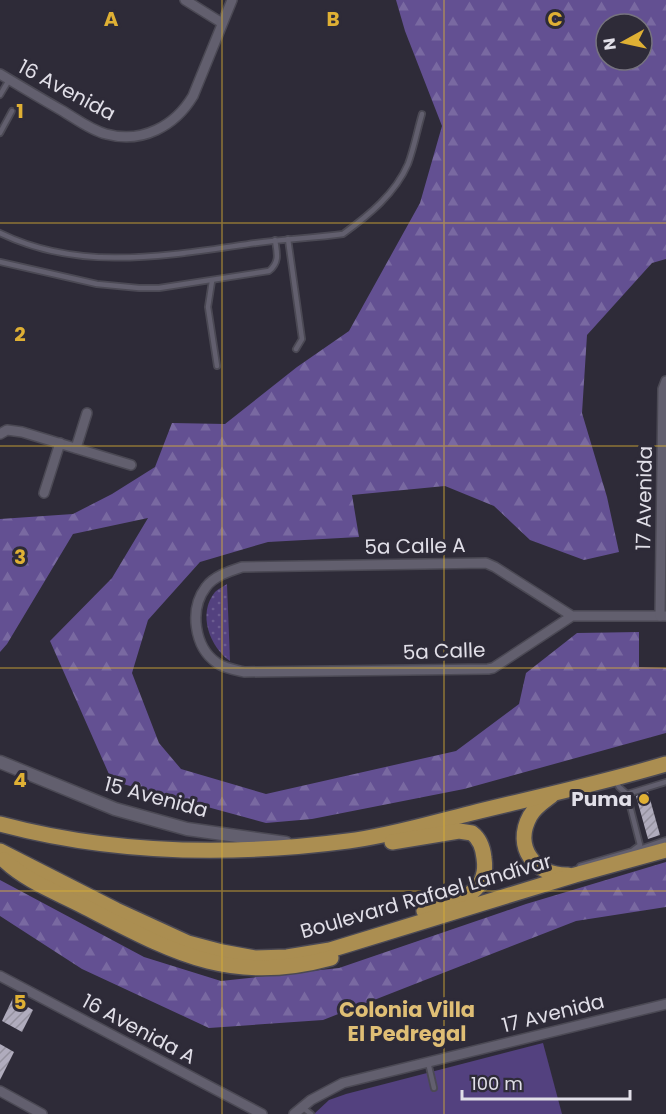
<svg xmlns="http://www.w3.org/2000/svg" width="666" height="1114" font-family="Poppins,sans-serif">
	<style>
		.grass { fill: url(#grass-dots) }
		.forest { fill: url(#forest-firs); fill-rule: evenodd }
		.garden { fill: #53417f }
		.building { fill: url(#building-hatch) }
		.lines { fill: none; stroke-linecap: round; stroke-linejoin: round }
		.service-casing { stroke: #4b4954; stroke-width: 8 }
		.minor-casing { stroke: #4b4954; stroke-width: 12 }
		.tertiary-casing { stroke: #4b4954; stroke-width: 15 }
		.primary-casing { stroke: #4b4954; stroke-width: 18 }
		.service { stroke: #625f6e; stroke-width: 4.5 }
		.minor { stroke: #625f6e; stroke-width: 9 }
		.tertiary { stroke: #625f6e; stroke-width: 12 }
		.primary { stroke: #ab8e51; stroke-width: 15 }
		.grid { fill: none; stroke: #dfb034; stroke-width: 1.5; stroke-opacity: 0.55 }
		.poi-dot { fill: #dfb034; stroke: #2e2b38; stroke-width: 2 }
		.labels { text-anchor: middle; stroke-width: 6; stroke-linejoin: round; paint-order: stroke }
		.street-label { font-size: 20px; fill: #e1dfe8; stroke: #2e2b38 }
		.poi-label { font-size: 20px; font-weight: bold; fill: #e1dfe8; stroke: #2e2b38; text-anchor: end }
		.neighbourhood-label { font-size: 21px; font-weight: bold; fill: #dfbe75; stroke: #2e2b38 }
		.grid-label { font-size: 20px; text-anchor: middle; font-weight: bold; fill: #dfb034; stroke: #2e2b38; stroke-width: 6; stroke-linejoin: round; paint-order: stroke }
	</style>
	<defs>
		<pattern id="grass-dots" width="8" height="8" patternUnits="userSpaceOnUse" patternTransform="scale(1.5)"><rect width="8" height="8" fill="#53417f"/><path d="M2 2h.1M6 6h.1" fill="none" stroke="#6b5c91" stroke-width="1.8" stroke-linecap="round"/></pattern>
		<pattern id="forest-firs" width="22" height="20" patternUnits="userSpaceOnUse" patternTransform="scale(1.5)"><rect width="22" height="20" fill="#635092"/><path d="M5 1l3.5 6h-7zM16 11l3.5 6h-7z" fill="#7969a1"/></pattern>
		<pattern id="building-hatch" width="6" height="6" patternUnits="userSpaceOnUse" patternTransform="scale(1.5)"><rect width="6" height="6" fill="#b0acbd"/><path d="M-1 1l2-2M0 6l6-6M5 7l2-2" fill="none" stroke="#95929f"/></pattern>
	</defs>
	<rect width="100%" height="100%" fill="#2e2b38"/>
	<path class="grass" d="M227 584 230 661C210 647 197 614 215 592 218 589 224 586 227 584Z"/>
	<g class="forest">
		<path d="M396 0H666V259L652 263 587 335 582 413 607 497 619 552 584 560 530 540 494 506 445 486 352 495 359 537 268 542 200 562 148 620 132 673 159 743 181 769 266 794 456 751 519 704 526 673 577 633 639 632V667L666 668V733L464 789 312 819 266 823 112 781 50 641 112 578 148 518 73 534 7 644 0 652V519L73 514 112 494 155 467 172 423 225 424 297 367 349 331 420 203 442 126 405 31ZM606 24H642V60H606Z"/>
		<path d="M666 862V907L576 921 323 1020 209 1028 82 969 0 916V880L144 957 221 981 339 968 526 904Z"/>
	</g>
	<path class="garden" d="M543 1043 562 1114H314L329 1100 346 1094Z"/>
	<g class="building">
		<path d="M648 792 660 835 648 839 636 796Z"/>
		<path d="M13 998 33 1010 22 1032 2 1021Z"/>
		<path d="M0 1044 14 1052 0 1080Z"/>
	</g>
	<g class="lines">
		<g class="service-casing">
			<g id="service">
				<path d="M0 95 9 80"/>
				<path d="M0 133 12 111"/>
				<path d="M0 233C82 273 170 255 256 243 285 239 314 238 343 234 369 215 395 194 408 164 414 148 417 131 422 114"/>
				<path d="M288 239 302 339 296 349"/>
				<path d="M0 262 97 284 139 288H159L269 271C280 262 277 253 275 240"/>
				<path d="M212 281 208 307 217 366"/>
				<path d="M627 794 666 782"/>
				<path d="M637 850 666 840"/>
				<path d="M578 870 580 866 632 851 640 845 627 794 619 787 616 781"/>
				<path d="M428 1062 434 1088"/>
				<path d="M302 1107 311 1114"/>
			</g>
		</g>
		<g class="minor-casing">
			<g id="minor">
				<path d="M185 0 222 23"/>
				<path d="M0 74C20 86 40 98 61 110 75 118 90 130 106 134 142 144 175 126 193 96L232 0"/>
				<path d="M0 434 7 430 22 432 131 465"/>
				<path d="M76 448 87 413"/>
				<path d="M44 493 60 443"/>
				<path d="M572 616 495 567 486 563 242 567C230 571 214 576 206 587 189 609 194 647 217 663 224 668 235 670 244 672L488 669 493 668 572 616H666"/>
				<path d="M660 616 663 389 666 381"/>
				<path d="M0 976 262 1114"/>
				<path d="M0 1091 42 1114"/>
				<path d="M294 1114 311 1100 343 1083 666 1004"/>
			</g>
		</g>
		<g class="tertiary-casing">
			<path id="tertiary" d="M0 762 115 809 187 829 286 843"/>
		</g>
		<g class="primary-casing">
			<g id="primary">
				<path d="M551 796C543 802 535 807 530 816 513 847 535 876 568 875"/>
				<path d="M0 824C112 854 233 856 348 841 389 836 431 823 472 813 537 797 602 783 666 764"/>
				<path d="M392 842 459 831 472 833C480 839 483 848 484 858 490 897 453 901 424 911"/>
				<path d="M0 851 116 910 188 943 222 952 255 958 287 957 330 950 575 875 666 850"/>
				<path d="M4 860C26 881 56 892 83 906 171 951 229 986 331 958"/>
			</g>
		</g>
		<use href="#service" class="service"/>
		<use href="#minor" class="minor"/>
		<use href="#tertiary" class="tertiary"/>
		<use href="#primary" class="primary"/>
	</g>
	<path class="grid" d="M222 0V1114M444 0V1114M0 223H666M0 446H666M0 668H666M0 891H666"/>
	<circle class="poi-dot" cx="644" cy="799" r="6"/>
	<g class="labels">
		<g class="street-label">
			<text transform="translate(67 90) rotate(28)" y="7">16 Avenida</text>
			<text transform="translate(644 498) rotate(-89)" y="7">17 Avenida</text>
			<text transform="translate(415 546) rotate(-1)" y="7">5a Calle A</text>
			<text transform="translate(444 651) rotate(-2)" y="7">5a Calle</text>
			<text transform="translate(156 797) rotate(15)" y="7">15 Avenida</text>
			<text transform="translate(426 896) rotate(-16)" y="7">Boulevard Rafael Landívar</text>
			<text transform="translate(553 1013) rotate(-14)" y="7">17 Avenida</text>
			<text transform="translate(139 1029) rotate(28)" y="7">16 Avenida A</text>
		</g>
		<g class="poi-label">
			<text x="632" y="806">Puma</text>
		</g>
		<g class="neighbourhood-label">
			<text x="407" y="1017">Colonia Villa<tspan x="407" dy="24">El Pedregal</tspan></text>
		</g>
	</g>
	<g class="grid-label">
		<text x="111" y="26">A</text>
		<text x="333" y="26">B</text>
		<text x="555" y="26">C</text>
		<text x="20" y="118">1</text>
		<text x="20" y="341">2</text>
		<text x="20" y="564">3</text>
		<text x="20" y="787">4</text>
		<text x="20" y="1009">5</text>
	</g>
	<g transform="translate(624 42) rotate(262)"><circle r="28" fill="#2e2b38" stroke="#76737e" stroke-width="1.5"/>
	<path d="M0-4.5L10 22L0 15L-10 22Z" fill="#dfb034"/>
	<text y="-9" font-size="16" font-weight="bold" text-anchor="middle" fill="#e1dfe8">N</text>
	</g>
	<path d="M462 1090v9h168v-9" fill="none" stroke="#e1dfe8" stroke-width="3"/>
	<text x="471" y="1090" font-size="18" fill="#e1dfe8" stroke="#2e2b38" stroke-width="4.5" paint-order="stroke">100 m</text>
</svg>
